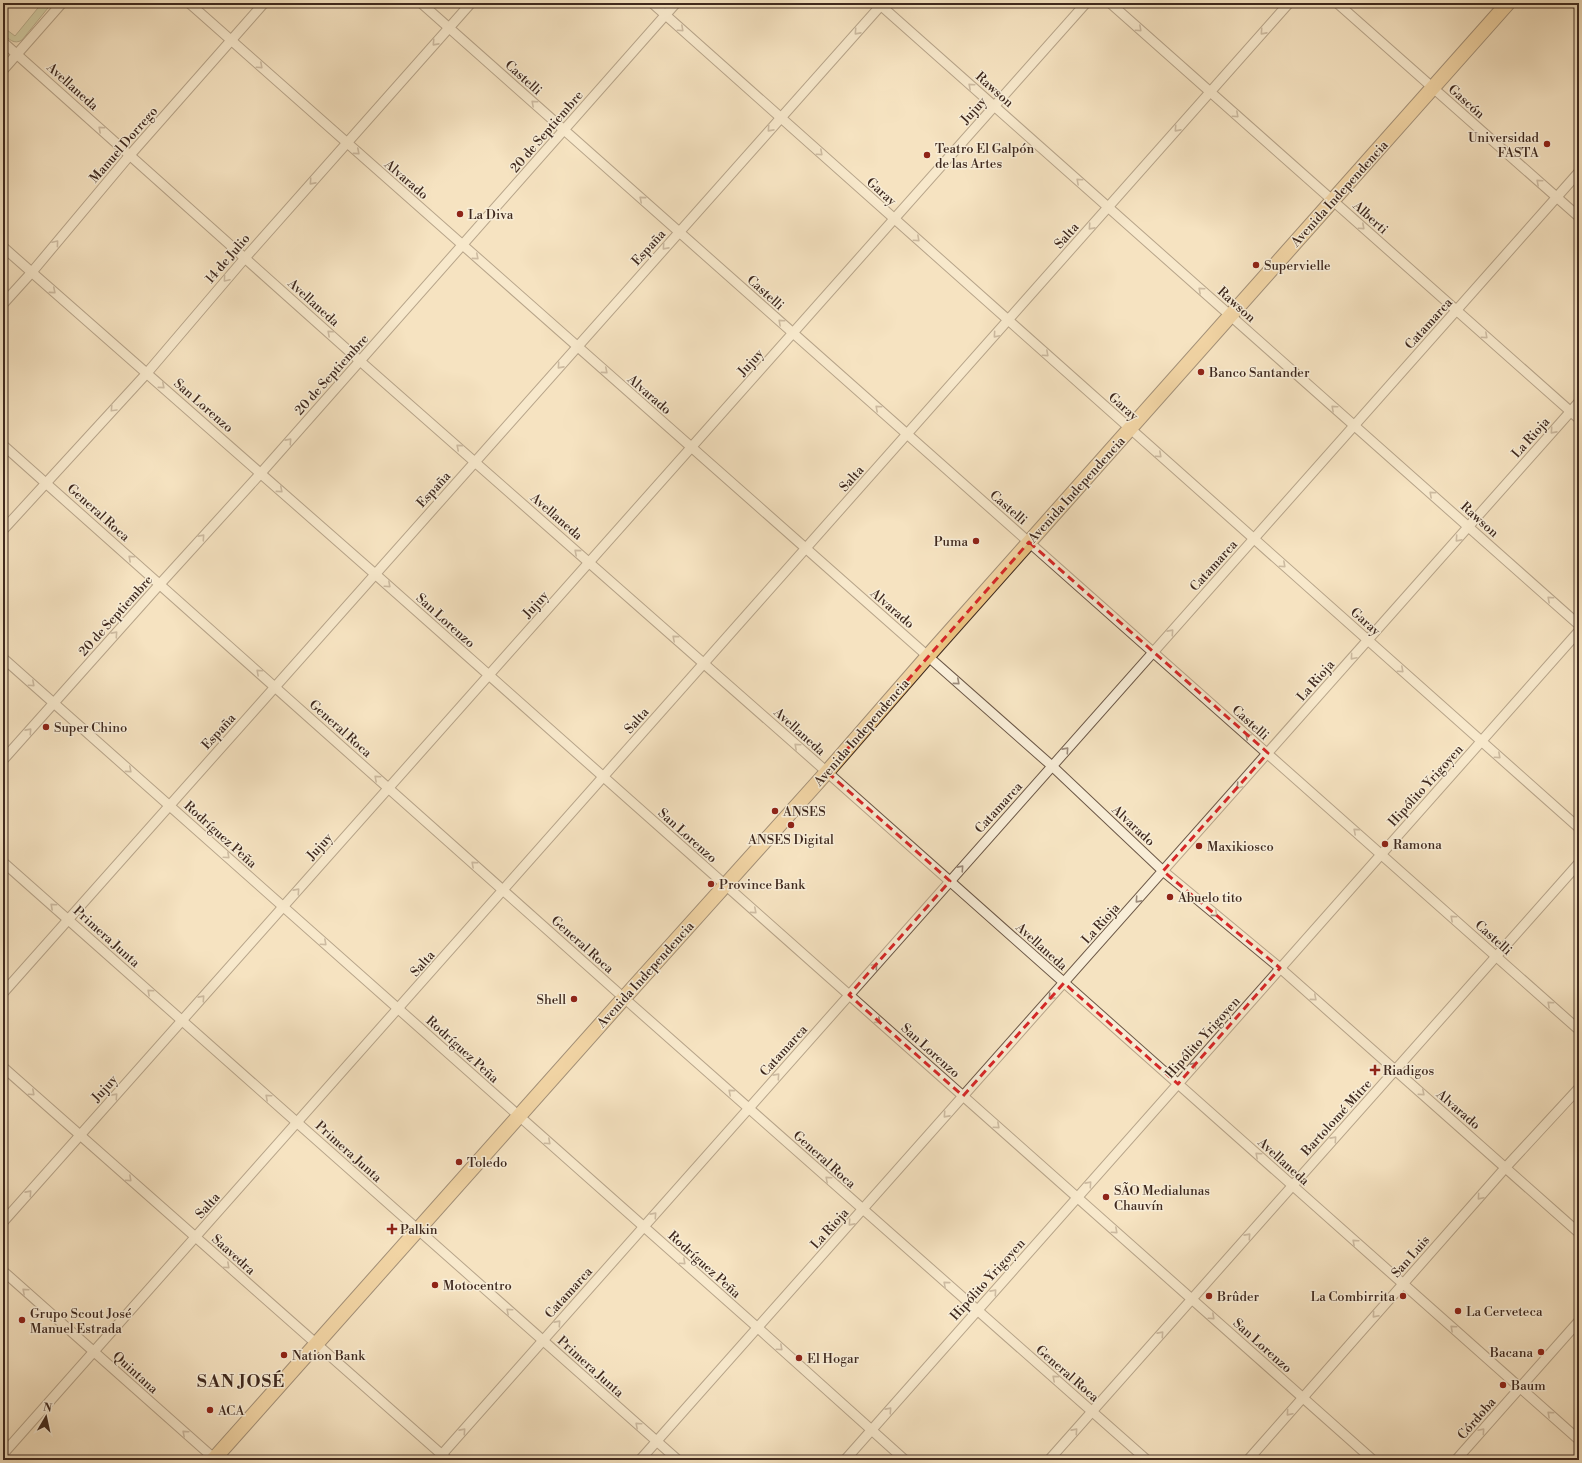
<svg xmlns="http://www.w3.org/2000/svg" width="1582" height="1463" font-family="'Libre Bodoni',serif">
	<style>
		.green { fill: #b6c597; stroke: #7a775a }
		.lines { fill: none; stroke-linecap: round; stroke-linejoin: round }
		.minor-casing { stroke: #6c5847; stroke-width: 11 }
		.primary-casing { stroke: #3f291e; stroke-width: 16 }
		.minor { stroke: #f8edd7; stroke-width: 9 }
		.primary { stroke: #eac280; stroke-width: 14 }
		.oneway { stroke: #9c8b7a }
		.marked { fill: none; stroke: #d62828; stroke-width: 3; stroke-dasharray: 8 5; stroke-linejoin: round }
		.poi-dot { fill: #8f2418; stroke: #f8edd7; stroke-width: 1.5 }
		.labels { text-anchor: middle; stroke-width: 3; stroke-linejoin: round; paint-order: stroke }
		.street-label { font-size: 13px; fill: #3f291e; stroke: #f8edd7 }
		.poi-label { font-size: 13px; fill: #3f291e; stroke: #f8edd7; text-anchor: start }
		.district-label { font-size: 17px; font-weight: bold; letter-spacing: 1px; fill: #3f291e; stroke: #f8edd7 }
	</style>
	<rect width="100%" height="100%" fill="#f5e3c1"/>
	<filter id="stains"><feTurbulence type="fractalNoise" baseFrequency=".005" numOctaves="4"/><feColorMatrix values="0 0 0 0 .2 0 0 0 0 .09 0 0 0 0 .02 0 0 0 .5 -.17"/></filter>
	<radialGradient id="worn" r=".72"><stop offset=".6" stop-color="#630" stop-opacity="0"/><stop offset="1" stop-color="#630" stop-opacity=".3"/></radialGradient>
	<path class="green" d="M42 3H52L22 40C14 45 9 39 3 34V27L15 36Z"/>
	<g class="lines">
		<g class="minor-casing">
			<g id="minor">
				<path d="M189 3 1052 766 1163 871 1280 968 1579 1233"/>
				<path d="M421 3 1579 1030"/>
				<path d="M652 3 1579 828"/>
				<path d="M878 3 1579 625"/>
				<path d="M1110 3 1579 419"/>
				<path d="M1337 3 1579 217"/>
				<path d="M1575 3 1579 6"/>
				<path d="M3 42 360 361 827 772 1579 1440"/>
				<path d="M3 70 62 3"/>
				<path d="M3 247 375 574 1373 1460"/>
				<path d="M3 304 32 272 130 155 264 3"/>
				<path d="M3 445 624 998 1147 1460"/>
				<path d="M3 530 147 373 245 258 471 3"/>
				<path d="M3 658 758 1328 905 1460"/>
				<path d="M3 760 160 584 261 473 676 3"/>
				<path d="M3 862 678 1460"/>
				<path d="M3 993 883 3"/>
				<path d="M3 1067 448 1460"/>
				<path d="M3 1222 1086 3"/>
				<path d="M3 1271 216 1460"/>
				<path d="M3 1454 1289 3"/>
				<path d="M437 1460 1579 172"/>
				<path d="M640 1460 1579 402"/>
				<path d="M845 1460 1579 631"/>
				<path d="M1049 1460 1579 863"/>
				<path d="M1248 1460 1506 1167 1579 1088"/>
				<path d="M1456 1460 1579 1321"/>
			</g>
		</g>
		<g class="primary-casing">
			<path id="primary" d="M213 1460 624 998 827 772 928 656 1508 3"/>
		</g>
		<use href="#minor" class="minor"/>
		<use href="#primary" class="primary"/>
	</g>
	<defs><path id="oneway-chevron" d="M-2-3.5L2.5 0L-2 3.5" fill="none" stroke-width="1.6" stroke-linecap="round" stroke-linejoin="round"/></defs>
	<g class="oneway">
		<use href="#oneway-chevron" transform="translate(681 29) rotate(42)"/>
		<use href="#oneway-chevron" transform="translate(1139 29) rotate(42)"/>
		<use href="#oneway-chevron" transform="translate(857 32) rotate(132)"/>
		<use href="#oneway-chevron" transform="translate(1263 32) rotate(132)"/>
		<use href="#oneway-chevron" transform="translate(435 43) rotate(132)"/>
		<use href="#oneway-chevron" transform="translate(260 66) rotate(42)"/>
		<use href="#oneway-chevron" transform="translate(971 86) rotate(-138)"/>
		<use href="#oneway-chevron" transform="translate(534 103) rotate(-138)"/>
		<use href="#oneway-chevron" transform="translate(1236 115) rotate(42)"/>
		<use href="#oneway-chevron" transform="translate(101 129) rotate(-138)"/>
		<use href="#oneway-chevron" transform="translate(770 129) rotate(132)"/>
		<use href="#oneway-chevron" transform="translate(1177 129) rotate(132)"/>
		<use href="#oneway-chevron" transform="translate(357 152) rotate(41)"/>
		<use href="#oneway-chevron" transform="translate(820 153) rotate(42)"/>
		<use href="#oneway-chevron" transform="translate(1079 181) rotate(-138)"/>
		<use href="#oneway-chevron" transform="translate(312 182) rotate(132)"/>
		<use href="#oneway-chevron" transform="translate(1539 182) rotate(-138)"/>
		<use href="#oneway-chevron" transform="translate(642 199) rotate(-139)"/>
		<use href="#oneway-chevron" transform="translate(1091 227) rotate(132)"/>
		<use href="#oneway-chevron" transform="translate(1362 227) rotate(42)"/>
		<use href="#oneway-chevron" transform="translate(917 239) rotate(42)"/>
		<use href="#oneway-chevron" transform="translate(56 243) rotate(-50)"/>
		<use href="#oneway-chevron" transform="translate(665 247) rotate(132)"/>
		<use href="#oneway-chevron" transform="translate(476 257) rotate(41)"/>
		<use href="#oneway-chevron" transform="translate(226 279) rotate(130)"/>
		<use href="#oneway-chevron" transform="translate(1201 290) rotate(-138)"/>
		<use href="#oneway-chevron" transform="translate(53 291) rotate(41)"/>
		<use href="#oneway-chevron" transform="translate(781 322) rotate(-138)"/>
		<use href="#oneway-chevron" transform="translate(330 333) rotate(-138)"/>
		<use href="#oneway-chevron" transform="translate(996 335) rotate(131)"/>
		<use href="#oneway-chevron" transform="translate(1485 336) rotate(42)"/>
		<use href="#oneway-chevron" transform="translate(1046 354) rotate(42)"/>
		<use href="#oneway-chevron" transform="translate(560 366) rotate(132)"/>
		<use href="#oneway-chevron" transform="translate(605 371) rotate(41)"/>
		<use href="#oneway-chevron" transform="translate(162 386) rotate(41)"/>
		<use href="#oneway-chevron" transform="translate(878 408) rotate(-138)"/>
		<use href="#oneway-chevron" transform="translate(1334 408) rotate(-138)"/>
		<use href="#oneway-chevron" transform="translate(113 409) rotate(133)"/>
		<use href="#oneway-chevron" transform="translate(1553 431) rotate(132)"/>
		<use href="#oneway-chevron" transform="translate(289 441) rotate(-48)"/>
		<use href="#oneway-chevron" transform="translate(459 447) rotate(-139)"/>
		<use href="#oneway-chevron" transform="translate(1159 455) rotate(42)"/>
		<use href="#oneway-chevron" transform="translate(280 490) rotate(41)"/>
		<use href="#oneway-chevron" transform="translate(1432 494) rotate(-138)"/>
		<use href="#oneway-chevron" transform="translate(202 537) rotate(-48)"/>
		<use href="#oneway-chevron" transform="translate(1458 539) rotate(132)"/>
		<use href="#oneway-chevron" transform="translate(577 552) rotate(-139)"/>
		<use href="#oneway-chevron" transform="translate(131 558) rotate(-138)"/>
		<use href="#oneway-chevron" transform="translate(1283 565) rotate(42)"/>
		<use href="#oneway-chevron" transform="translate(388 585) rotate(42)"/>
		<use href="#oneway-chevron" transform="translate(1550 599) rotate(-138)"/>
		<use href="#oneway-chevron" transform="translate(1171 632) rotate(-48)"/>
		<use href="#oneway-chevron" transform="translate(115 634) rotate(-48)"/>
		<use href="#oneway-chevron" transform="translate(675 638) rotate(-139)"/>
		<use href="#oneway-chevron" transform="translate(1353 657) rotate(131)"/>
		<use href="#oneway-chevron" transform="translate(1401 670) rotate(42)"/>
		<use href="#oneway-chevron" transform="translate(259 672) rotate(-138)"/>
		<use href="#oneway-chevron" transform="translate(957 682) rotate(41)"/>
		<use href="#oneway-chevron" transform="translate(32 684) rotate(42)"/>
		<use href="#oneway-chevron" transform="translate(29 731) rotate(-48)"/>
		<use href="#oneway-chevron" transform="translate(1248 736) rotate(-138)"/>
		<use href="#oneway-chevron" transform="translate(797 746) rotate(-138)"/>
		<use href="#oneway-chevron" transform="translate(1066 750) rotate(-48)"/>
		<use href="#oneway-chevron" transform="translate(1498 756) rotate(42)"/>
		<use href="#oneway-chevron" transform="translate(129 770) rotate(41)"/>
		<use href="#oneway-chevron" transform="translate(377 778) rotate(-138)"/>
		<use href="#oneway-chevron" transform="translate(1239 786) rotate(132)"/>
		<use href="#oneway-chevron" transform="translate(1356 831) rotate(-139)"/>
		<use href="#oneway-chevron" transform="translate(227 856) rotate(42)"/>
		<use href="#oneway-chevron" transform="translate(474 864) rotate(-138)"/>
		<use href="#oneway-chevron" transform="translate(961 868) rotate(-48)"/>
		<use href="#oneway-chevron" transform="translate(297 891) rotate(-48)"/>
		<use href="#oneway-chevron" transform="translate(1138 900) rotate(132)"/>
		<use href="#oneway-chevron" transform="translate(53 906) rotate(-138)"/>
		<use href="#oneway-chevron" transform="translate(754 911) rotate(41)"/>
		<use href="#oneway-chevron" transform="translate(1215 914) rotate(40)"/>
		<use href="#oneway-chevron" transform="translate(1453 918) rotate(-138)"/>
		<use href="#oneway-chevron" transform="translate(324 943) rotate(42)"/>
		<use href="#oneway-chevron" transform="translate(875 966) rotate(-48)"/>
		<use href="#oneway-chevron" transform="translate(150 992) rotate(-138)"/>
		<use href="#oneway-chevron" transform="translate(1051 997) rotate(132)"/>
		<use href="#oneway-chevron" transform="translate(202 998) rotate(-48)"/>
		<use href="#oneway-chevron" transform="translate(1314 998) rotate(41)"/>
		<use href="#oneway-chevron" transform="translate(1550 1004) rotate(-138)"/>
		<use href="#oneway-chevron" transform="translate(878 1021) rotate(42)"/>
		<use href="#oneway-chevron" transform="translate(1194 1065) rotate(-48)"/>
		<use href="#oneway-chevron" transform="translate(777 1076) rotate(-48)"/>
		<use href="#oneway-chevron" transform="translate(731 1092) rotate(-139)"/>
		<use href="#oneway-chevron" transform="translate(32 1093) rotate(42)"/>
		<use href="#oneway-chevron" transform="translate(1422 1093) rotate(41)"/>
		<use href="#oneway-chevron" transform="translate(115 1096) rotate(-48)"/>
		<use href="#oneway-chevron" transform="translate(268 1097) rotate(-138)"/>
		<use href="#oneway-chevron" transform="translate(946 1115) rotate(132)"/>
		<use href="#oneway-chevron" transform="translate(997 1126) rotate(42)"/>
		<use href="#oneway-chevron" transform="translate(1334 1139) rotate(-48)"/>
		<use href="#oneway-chevron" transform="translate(548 1142) rotate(42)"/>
		<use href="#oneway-chevron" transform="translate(1258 1155) rotate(-138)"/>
		<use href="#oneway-chevron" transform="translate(129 1179) rotate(42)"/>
		<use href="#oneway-chevron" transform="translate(828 1179) rotate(-138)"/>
		<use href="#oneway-chevron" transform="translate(1089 1184) rotate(-48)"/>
		<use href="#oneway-chevron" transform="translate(29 1193) rotate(-48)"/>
		<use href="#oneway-chevron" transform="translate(1480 1197) rotate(131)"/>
		<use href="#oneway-chevron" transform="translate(654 1215) rotate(-48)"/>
		<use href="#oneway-chevron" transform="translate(851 1223) rotate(132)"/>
		<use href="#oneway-chevron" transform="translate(1115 1231) rotate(42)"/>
		<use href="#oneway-chevron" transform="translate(1248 1236) rotate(-48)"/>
		<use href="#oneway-chevron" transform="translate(1355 1242) rotate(-138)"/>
		<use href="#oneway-chevron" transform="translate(683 1262) rotate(42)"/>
		<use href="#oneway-chevron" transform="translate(227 1266) rotate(42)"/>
		<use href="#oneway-chevron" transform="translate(946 1284) rotate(-139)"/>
		<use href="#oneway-chevron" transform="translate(25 1291) rotate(-138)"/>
		<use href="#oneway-chevron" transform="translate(994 1292) rotate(-48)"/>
		<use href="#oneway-chevron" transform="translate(509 1311) rotate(-138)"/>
		<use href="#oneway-chevron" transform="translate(1375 1315) rotate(131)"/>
		<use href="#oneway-chevron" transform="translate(1212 1317) rotate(42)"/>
		<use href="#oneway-chevron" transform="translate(558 1323) rotate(-48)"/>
		<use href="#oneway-chevron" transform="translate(1453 1328) rotate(-138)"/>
		<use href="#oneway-chevron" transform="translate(1161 1334) rotate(-48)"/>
		<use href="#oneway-chevron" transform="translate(780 1348) rotate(42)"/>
		<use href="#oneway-chevron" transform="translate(1055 1378) rotate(-139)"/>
		<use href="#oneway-chevron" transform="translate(889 1410) rotate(-48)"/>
		<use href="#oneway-chevron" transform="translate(1289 1413) rotate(131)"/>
		<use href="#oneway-chevron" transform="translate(1550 1414) rotate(-138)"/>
		<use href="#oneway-chevron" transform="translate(638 1425) rotate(-138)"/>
		<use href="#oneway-chevron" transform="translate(463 1431) rotate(-48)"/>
		<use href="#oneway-chevron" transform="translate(1075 1431) rotate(-48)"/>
		<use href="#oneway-chevron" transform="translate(1482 1431) rotate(-49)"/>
		<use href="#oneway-chevron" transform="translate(185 1433) rotate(-138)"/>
	</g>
	<path d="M0 0H1582V1463H0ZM1029 542 1268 753 1163 871 1280 968 1178 1084 1064 983 963 1096 849 995 950 881 827 772Z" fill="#f5e3c1" fill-opacity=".55" fill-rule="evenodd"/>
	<path class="marked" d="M1029 542 1268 753 1163 871 1280 968 1178 1084 1064 983 963 1096 849 995 950 881 827 772Z"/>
	<g class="poi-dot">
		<circle cx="1547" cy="144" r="4"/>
		<circle cx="927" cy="155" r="4"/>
		<circle cx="460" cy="214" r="4"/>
		<circle cx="1256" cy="265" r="4"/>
		<circle cx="1201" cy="372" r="4"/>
		<circle cx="976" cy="541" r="4"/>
		<circle cx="46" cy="727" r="4"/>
		<circle cx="775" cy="811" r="4"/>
		<circle cx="791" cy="825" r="4"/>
		<circle cx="1385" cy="844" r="4"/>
		<circle cx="1199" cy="846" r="4"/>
		<circle cx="711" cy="884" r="4"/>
		<circle cx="1170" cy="897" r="4"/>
		<circle cx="574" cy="999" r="4"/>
		<path d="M1373 1064h4v4h4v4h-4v4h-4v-4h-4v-4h4z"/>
		<circle cx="459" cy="1162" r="4"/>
		<circle cx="1106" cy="1197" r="4"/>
		<path d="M390 1223h4v4h4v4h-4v4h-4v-4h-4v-4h4z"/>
		<circle cx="435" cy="1285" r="4"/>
		<circle cx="1209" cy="1296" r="4"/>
		<circle cx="1403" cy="1296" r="4"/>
		<circle cx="1458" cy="1311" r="4"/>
		<circle cx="22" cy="1320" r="4"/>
		<circle cx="1541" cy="1352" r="4"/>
		<circle cx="284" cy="1355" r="4"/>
		<circle cx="799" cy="1358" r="4"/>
		<circle cx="1503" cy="1385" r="4"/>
		<circle cx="210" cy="1410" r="4"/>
	</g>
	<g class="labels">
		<g class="street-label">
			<text transform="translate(524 77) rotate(42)" y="5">Castelli</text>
			<text transform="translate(73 86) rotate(42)" y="5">Avellaneda</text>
			<text transform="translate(995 89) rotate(42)" y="5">Rawson</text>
			<text transform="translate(1467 101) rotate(42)" y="5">Gascón</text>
			<text transform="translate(973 110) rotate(-48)" y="5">Jujuy</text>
			<text transform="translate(546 131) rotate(-49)" y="5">20 de Septiembre</text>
			<text transform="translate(123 144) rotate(-49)" y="5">Manuel Dorrego</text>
			<text transform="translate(407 179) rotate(41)" y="5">Alvarado</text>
			<text transform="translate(882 191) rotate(42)" y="5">Garay</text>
			<text transform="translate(1339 193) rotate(-48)" y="5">Avenida Independencia</text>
			<text transform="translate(1371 217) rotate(42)" y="5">Alberti</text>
			<text transform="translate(1066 235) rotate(-48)" y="5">Salta</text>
			<text transform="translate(648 247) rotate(-48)" y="5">España</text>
			<text transform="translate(227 258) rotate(-49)" y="5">14 de Julio</text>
			<text transform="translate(766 292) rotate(42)" y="5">Castelli</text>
			<text transform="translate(314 302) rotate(42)" y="5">Avellaneda</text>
			<text transform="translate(1237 304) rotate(42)" y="5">Rawson</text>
			<text transform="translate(1428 323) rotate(-48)" y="5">Catamarca</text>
			<text transform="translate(750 362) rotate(-48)" y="5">Jujuy</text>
			<text transform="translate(331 374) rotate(-48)" y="5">20 de Septiembre</text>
			<text transform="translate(650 394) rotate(41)" y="5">Alvarado</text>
			<text transform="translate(204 405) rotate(41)" y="5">San Lorenzo</text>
			<text transform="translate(1124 406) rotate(42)" y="5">Garay</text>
			<text transform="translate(1530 437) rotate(-48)" y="5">La Rioja</text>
			<text transform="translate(851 478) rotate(-48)" y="5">Salta</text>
			<text transform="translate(433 489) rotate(-48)" y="5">España</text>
			<text transform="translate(1076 489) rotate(-48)" y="5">Avenida Independencia</text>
			<text transform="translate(1009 507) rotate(41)" y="5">Castelli</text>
			<text transform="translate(99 512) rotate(42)" y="5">General Roca</text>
			<text transform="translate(557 516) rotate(41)" y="5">Avellaneda</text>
			<text transform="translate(1480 519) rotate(42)" y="5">Rawson</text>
			<text transform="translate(1213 565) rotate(-48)" y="5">Catamarca</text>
			<text transform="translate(535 604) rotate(-48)" y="5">Jujuy</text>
			<text transform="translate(893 608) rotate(41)" y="5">Alvarado</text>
			<text transform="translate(115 615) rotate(-48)" y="5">20 de Septiembre</text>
			<text transform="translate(446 620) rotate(42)" y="5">San Lorenzo</text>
			<text transform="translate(1366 621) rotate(42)" y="5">Garay</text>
			<text transform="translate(1315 680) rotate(-49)" y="5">La Rioja</text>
			<text transform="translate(636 720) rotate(-48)" y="5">Salta</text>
			<text transform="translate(1251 722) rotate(42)" y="5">Castelli</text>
			<text transform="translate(341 728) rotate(42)" y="5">General Roca</text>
			<text transform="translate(218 731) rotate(-48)" y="5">España</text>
			<text transform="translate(800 731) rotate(42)" y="5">Avellaneda</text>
			<text transform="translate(861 732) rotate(-49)" y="5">Avenida Independencia</text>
			<text transform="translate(1425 785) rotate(-48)" y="5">Hipólito Yrigoyen</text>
			<text transform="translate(998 807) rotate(-48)" y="5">Catamarca</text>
			<text transform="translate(1134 825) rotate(43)" y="5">Alvarado</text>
			<text transform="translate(221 834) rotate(42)" y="5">Rodríguez Peña</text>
			<text transform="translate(688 835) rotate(42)" y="5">San Lorenzo</text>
			<text transform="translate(319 846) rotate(-48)" y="5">Jujuy</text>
			<text transform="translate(1100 923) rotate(-48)" y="5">La Rioja</text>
			<text transform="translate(107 936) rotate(42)" y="5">Primera Junta</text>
			<text transform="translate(1494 937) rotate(42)" y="5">Castelli</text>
			<text transform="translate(583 944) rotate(42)" y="5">General Roca</text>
			<text transform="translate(1042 946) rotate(42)" y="5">Avellaneda</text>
			<text transform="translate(422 963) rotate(-48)" y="5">Salta</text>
			<text transform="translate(645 974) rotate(-48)" y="5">Avenida Independencia</text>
			<text transform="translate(1202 1037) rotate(-48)" y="5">Hipólito Yrigoyen</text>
			<text transform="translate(463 1049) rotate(42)" y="5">Rodríguez Peña</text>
			<text transform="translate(783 1050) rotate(-48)" y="5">Catamarca</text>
			<text transform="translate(931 1050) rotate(42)" y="5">San Lorenzo</text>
			<text transform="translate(104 1088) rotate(-48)" y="5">Jujuy</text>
			<text transform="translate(1459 1109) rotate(41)" y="5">Alvarado</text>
			<text transform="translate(1336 1117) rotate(-48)" y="5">Bartolomé Mitre</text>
			<text transform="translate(349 1151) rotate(42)" y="5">Primera Junta</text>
			<text transform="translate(825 1159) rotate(42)" y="5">General Roca</text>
			<text transform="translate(1284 1161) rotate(42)" y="5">Avellaneda</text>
			<text transform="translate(207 1205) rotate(-48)" y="5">Salta</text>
			<text transform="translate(829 1228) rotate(-48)" y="5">La Rioja</text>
			<text transform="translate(234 1254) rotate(42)" y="5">Saavedra</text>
			<text transform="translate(1410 1256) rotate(-49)" y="5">San Luis</text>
			<text transform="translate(705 1264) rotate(42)" y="5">Rodríguez Peña</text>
			<text transform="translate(987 1279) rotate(-48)" y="5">Hipólito Yrigoyen</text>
			<text transform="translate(568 1292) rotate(-48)" y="5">Catamarca</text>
			<text transform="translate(1263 1345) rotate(42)" y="5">San Lorenzo</text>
			<text transform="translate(591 1366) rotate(42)" y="5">Primera Junta</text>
			<text transform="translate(136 1372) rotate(42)" y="5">Quintana</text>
			<text transform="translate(1068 1373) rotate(41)" y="5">General Roca</text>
			<text transform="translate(1476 1418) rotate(-49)" y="5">Córdoba</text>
		</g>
		<g class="poi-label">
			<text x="1539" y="142" text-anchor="end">Universidad<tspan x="1539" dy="15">FASTA</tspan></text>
			<text x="935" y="153">Teatro El Galpón<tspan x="935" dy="15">de las Artes</tspan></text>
			<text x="468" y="219">La Diva</text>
			<text x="1264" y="270">Supervielle</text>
			<text x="1209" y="377">Banco Santander</text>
			<text x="968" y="546" text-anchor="end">Puma</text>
			<text x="54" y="732">Super Chino</text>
			<text x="783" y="816">ANSES</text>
			<text x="791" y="844" text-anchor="middle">ANSES Digital</text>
			<text x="1393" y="849">Ramona</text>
			<text x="1207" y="851">Maxikiosco</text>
			<text x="719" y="889">Province Bank</text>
			<text x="1178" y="902">Abuelo tito</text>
			<text x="566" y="1004" text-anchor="end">Shell</text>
			<text x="1383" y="1075">Riadigos</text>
			<text x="467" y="1167">Toledo</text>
			<text x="1114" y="1195">SÃO Medialunas<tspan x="1114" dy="15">Chauvín</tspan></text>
			<text x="400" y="1234">Palkin</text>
			<text x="443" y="1290">Motocentro</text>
			<text x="1217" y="1301">Brûder</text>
			<text x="1395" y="1301" text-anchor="end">La Combirrita</text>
			<text x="1466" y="1316">La Cerveteca</text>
			<text x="30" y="1318">Grupo Scout José<tspan x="30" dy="15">Manuel Estrada</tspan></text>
			<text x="1533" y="1357" text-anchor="end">Bacana</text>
			<text x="292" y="1360">Nation Bank</text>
			<text x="807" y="1363">El Hogar</text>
			<text x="1511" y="1390">Baum</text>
			<text x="218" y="1415">ACA</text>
		</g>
		<g class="district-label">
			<text x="241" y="1387">SAN JOSÉ</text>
		</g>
	</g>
	<rect width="1582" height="1463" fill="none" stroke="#f5e3c1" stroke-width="16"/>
	<rect x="4" y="4" width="1574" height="1455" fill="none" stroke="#3f291e" stroke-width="2"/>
	<rect x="8" y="8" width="1566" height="1447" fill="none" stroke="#3f291e"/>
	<g transform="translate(46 1417) rotate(9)" stroke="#f8edd7" stroke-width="3" paint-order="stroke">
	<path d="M0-3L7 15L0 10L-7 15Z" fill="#3f291e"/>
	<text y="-6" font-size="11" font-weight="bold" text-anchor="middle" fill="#3f291e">N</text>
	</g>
	<rect width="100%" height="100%" filter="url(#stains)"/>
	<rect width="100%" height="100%" fill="url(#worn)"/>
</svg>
